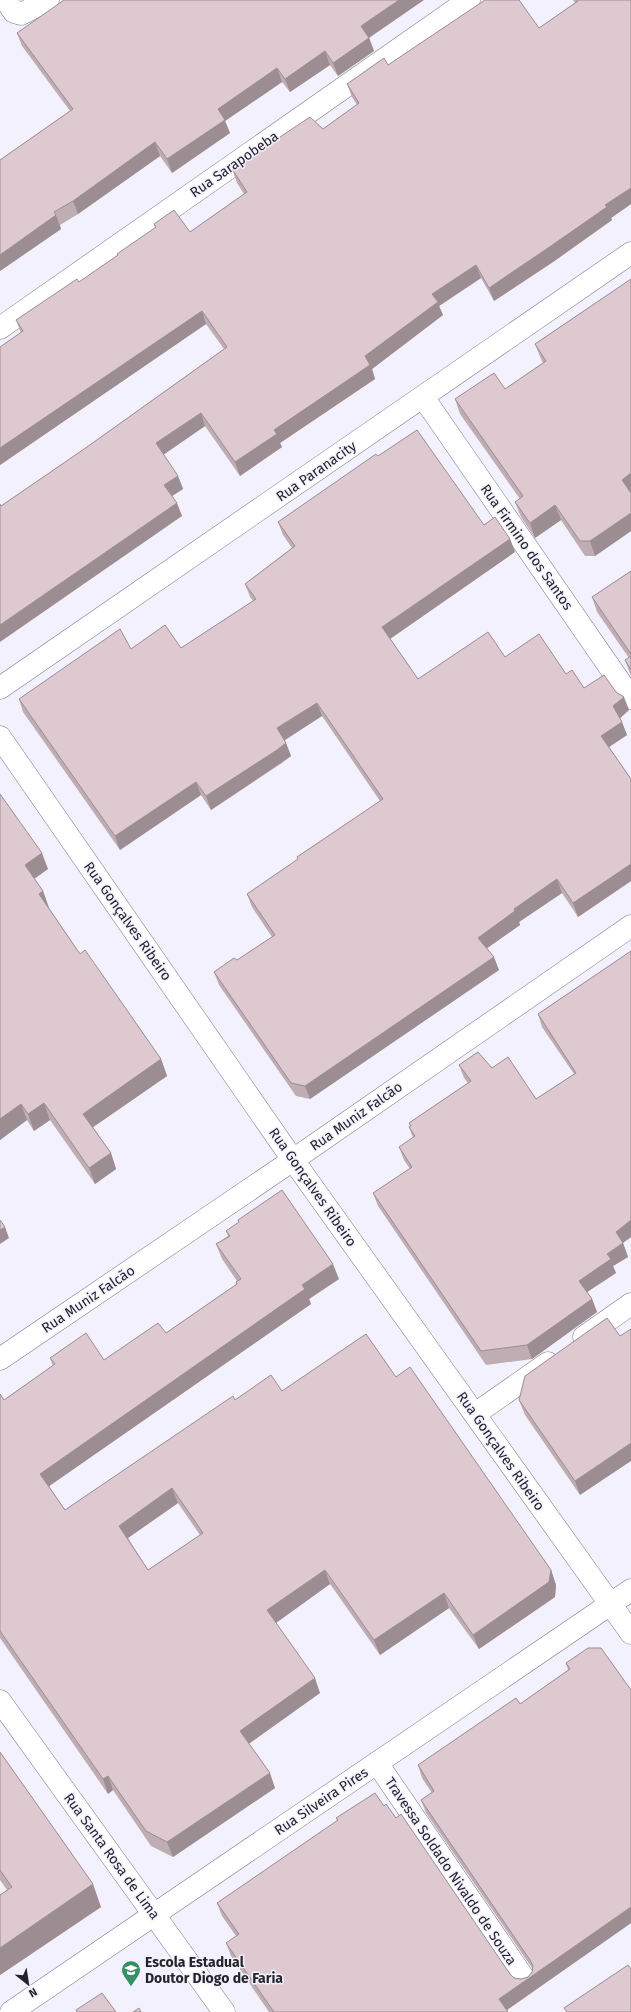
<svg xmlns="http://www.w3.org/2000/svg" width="631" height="2012" font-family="'Fira Sans',sans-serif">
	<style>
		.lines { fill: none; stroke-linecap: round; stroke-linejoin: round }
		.minor-casing { stroke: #7d7a89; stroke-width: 23 }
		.minor { stroke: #fff; stroke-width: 22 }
		.wall { fill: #beadb2; fill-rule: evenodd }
		.shaded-wall { fill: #9b8d91 }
		.building { fill: #ddc9cf; stroke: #9b8d91; fill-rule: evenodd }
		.labels { text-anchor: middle; stroke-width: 3; stroke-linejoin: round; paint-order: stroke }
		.street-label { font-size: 14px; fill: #25242a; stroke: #f4f1ff }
		.poi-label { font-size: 14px; font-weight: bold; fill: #25242a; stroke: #f4f1ff; text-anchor: start }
	</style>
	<rect width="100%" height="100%" fill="#f4f1ff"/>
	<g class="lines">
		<g class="minor-casing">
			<g id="minor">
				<path d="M6 0 14 12 21 14 48 0"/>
				<path d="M0 328 469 0"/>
				<path d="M423 397 631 698"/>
				<path d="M0 688 631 253"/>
				<path d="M0 737 293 1160 631 1633"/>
				<path d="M584 1337 631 1304"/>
				<path d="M0 1359 293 1160 631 926"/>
				<path d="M475 1414 548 1363"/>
				<path d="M0 1701 224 2012"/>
				<path d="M377 1763 525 1980"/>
				<path d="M11 2012 631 1590"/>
			</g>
		</g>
		<use href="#minor" class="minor"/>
	</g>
	<g class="wall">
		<path d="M573 0H631V204L611 218 612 220 553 262 494 301 481 278 439 306 443 315 372 369 375 379 280 443 282 447 240 476 205 426 163 455 178 476 183 489 172 496 182 516 1 506 87 447 224 349 206 324 0 465V347L21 333 16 320 79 282 118 255 155 228 154 224 190 232 244 194 237 183 232 169 323 129 357 105 352 97 347 84 388 65 539 28 575 3Z"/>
		<path d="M17 33 369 37 374 51 338 76 330 65 290 92 282 82 225 121 230 133 172 173 160 156 78 214 60 225 61 229 0 271V160L70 111 22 46Z"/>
		<path d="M631 279V492H630L631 493V531L595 556H585L561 520 535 538 521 517 515 502 520 499 460 414 455 399 505 389 543 363 541 359 535 344Z"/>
		<path d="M378 456 484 525 510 539 515 552 390 639 418 679 505 657 566 674 584 688 629 710 620 718 627 735 609 747 631 779V881L578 917 562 893 519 922 520 925 487 948 499 970 310 1099 296 1096 219 985 214 972 237 960 272 937 252 907 247 894 298 860 297 857 380 801 322 716 284 740 286 743 291 756 282 763 211 810 201 795 120 850 23 712 19 699 131 649 181 648 253 601 250 597 245 584 292 548 283 535 278 522Z"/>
		<path d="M631 571V676L625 660 629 658 597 612 592 597Z"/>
		<path d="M0 794 48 869 34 879 43 891 49 908 80 954 161 1059 167 1076 93 1127 111 1153 116 1169 95 1184 50 1120 34 1131 27 1120 0 1140Z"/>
		<path d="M631 951V1237L623 1243 628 1257 613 1266 616 1273 587 1292 592 1299 597 1312 532 1359 486 1365 378 1206 373 1193 410 1169 404 1160 399 1147 413 1138 409 1127H410L409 1123 468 1083 464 1078 459 1065 492 1068 536 1099 574 1074 542 1027 538 1014Z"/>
		<path d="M238 1220 339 1279 309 1299 311 1304 49 1486 65 1510 235 1400 282 1391 396 1377 551 1570 556 1585 555 1597 479 1649 449 1608 380 1655 330 1584 276 1623 320 1693 249 1743 275 1788 173 1857 151 1846 113 1790 108 1794 0 1638V1394L4 1400 53 1366 50 1358 104 1360 166 1333 237 1284 236 1282 237 1281 222 1259 216 1244 228 1236 226 1231 239 1222ZM178 1503 200 1535 148 1570 128 1538Z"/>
		<path d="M620 1336 580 1495 525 1415 519 1400Z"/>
		<path d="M566 1663 631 1690V1923L507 2010 508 2012H269L231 1956 226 1943 236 1936 222 1916 217 1903 337 1821 336 1818 384 1806 396 1818 510 1974 514 1978 521 1979 528 1977 532 1972V1968L426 1813 421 1800 432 1793 422 1778 418 1765 520 1704 568 1670Z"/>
		<path d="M0 1752 101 1907 0 1975V1895L7 1890 0 1880Z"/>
	</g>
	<g class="shaded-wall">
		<path d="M399 0H424L366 40 361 26Z"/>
		<path d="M369 38 374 51 338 76 333 63Z"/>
		<path d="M325 51 330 65 290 92 285 79Z"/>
		<path d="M277 68 282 82 225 121 230 133 172 173 167 159 218 109Z"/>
		<path d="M155 142 160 156 78 214 73 201Z"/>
		<path d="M631 188V204L611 218 612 220 553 262 494 301 489 288 605 205Z"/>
		<path d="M56 215 61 229 0 271V255Z"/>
		<path d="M476 265 481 278 439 306 443 315 372 369 375 379 280 443 282 447 240 476 235 462 365 356 432 294Z"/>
		<path d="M202 311 206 324 0 465V448Z"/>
		<path d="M201 413 205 426 160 457 156 443Z"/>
		<path d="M631 473V492L627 495 622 480Z"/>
		<path d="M178 476 183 489 169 498 164 485Z"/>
		<path d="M177 503 182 516 0 642V625Z"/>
		<path d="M555 505 561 520 535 538 530 523Z"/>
		<path d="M631 513V531L595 556 590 541Z"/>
		<path d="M510 539 515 552 387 641 382 627Z"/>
		<path d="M624 697 629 710 618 720 613 706Z"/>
		<path d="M317 703 322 716 282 742 277 728Z"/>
		<path d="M622 722 627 735 606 749 601 736Z"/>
		<path d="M286 743 291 756 211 810 206 796Z"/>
		<path d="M196 782 201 795 120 850 115 836Z"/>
		<path d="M42 853 48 869 31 881 25 865Z"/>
		<path d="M631 864V881L578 917 573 903Z"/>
		<path d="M557 879 562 893 519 922 520 925 483 951 478 938 514 909Z"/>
		<path d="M43 891 49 908 45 910 39 894Z"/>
		<path d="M494 957 499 970 310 1099 305 1086Z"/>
		<path d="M161 1059 167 1076 89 1130 83 1114Z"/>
		<path d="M44 1103 50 1120 34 1131 28 1114Z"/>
		<path d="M21 1104 27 1120 0 1140V1119Z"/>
		<path d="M111 1153 116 1169 95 1184 89 1168Z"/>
		<path d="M631 1220V1237L620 1245 616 1232Z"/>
		<path d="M5 1227 9 1238 0 1244V1230Z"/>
		<path d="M623 1243 628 1257 613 1266 616 1273 584 1294 579 1281 607 1254Z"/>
		<path d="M333 1264 339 1279 309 1299 311 1304 45 1489 40 1474 302 1285Z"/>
		<path d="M592 1299 597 1312 532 1359 527 1345Z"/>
		<path d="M631 1443V1461L580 1495 575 1481Z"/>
		<path d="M172 1488 178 1503 125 1540 119 1526Z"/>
		<path d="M325 1570 330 1584 273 1625 267 1610Z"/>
		<path d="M551 1570 556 1585 555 1597 479 1649 473 1635Z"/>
		<path d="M444 1593 449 1608 380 1655 374 1640Z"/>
		<path d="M315 1678 320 1693 246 1746 240 1731Z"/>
		<path d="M270 1773 275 1788 173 1857 167 1842Z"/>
		<path d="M108 1776 113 1790 108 1794 103 1779Z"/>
		<path d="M93 1884 101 1907 0 1975V1948Z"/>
		<path d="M631 1907V1923L504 2012 499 1999Z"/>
	</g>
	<g class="building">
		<path d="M64 0H399L361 26 369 38 333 63 325 51 285 79 277 68 218 109 225 120 167 159 155 142 73 201 54 212 56 215 0 255V160L73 109 17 33Z"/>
		<path d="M485 0H519L539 28 578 1 577 0H631V188L605 205 607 207 548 248 489 288 476 265 432 294 438 302 365 356 370 365 274 430 277 434 235 462 201 413 156 443 178 476 164 485 177 503 0 625V504L1 506 87 447 227 347 202 311 0 448V347L23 331 16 320 77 279 79 282 118 255 117 254 156 227 154 224 174 210 190 232 247 192 232 169 310 117 323 129 359 103 347 84 384 58 388 65Z"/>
		<path d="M631 279V473L622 480 631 493V513L590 541H580L555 505 530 523 515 502 523 496 455 399 494 373 505 389 546 361 535 344Z"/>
		<path d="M417 430 484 525 495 517 510 539 382 627 418 679 488 632 505 657 539 634 566 674 572 670 584 688 604 675 616 692 624 697 613 706 622 722 601 736 631 779V864L573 903 557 879 514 909 515 911 478 938 494 957 305 1086 291 1083 214 972 234 958 237 960 275 935 247 894 298 859 297 857 383 799 317 703 277 728 286 743 277 750 206 796 196 782 115 836 19 699 120 629 131 649 165 625 181 648 256 599 245 584 295 546 278 522 376 454 378 456Z"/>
		<path d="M631 571V654L592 597Z"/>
		<path d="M631 656V670L625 660Z"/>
		<path d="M0 794 42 853 25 865 43 891 39 894 80 954 85 950 161 1059 83 1114 111 1153 89 1168 44 1103 28 1114 21 1104 0 1119Z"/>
		<path d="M631 951V1220L616 1232 623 1243 607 1254 611 1259 579 1281 592 1299 527 1345 481 1351 373 1193 412 1167 399 1147 415 1136 409 1127 411 1126 409 1123 471 1081 459 1065 478 1052 492 1068 508 1057 536 1099 576 1073 538 1014Z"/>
		<path d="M282 1190 333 1264 302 1285 305 1289 40 1474 65 1510 233 1396 235 1400 271 1375 282 1391 366 1334 396 1377 410 1367 551 1570 549 1582 473 1635 444 1593 374 1640 325 1570 267 1610 315 1678 240 1731 270 1773 167 1842 146 1831 108 1776 103 1779 0 1631V1394L4 1400 55 1364 50 1358 86 1333 104 1360 158 1323 166 1333 237 1284 236 1282 241 1279 216 1244 230 1236 226 1231 239 1222 238 1220ZM172 1488 203 1533 148 1570 119 1526Z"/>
		<path d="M0 1220 5 1227 0 1230Z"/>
		<path d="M607 1318 620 1336 631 1329V1443L575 1481 519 1400 525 1376Z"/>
		<path d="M588 1648H601L631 1690V1907L499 1999 508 2012H274L226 1943 239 1934 217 1903 338 1820 336 1818 375 1793 384 1806 386 1804 396 1818 401 1814 510 1974 514 1978 521 1979 528 1977 532 1972 533 1966 530 1960 421 1800 434 1791 418 1765 516 1698 520 1704 570 1669 566 1663Z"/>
		<path d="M0 1752 93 1884 0 1948V1895L12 1887 0 1870Z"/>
		<path d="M628 1965 631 1969V2012H567L564 2008Z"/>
		<path d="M102 1993 116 2012H77L76 2010Z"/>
		<path d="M139 2008 141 2012H133Z"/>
	</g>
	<defs>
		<g id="school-pin" transform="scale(1)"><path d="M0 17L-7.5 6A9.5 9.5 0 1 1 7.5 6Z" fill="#369065" stroke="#f4f1ff"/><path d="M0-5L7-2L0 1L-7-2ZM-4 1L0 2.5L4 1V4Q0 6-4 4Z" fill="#fff"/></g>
	</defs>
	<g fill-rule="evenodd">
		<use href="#school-pin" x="131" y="1970"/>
	</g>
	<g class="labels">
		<g class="street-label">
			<text transform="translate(234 164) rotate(-35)" y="5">Rua Sarapobeba</text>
			<text transform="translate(316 471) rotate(-35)" y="5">Rua Paranacity</text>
			<text transform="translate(527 547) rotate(55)" y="5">Rua Firmino dos Santos</text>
			<text transform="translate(128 921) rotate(55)" y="5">Rua Gonçalves Ribeiro</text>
			<text transform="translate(356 1116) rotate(-35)" y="5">Rua Muniz Falcão</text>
			<text transform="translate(313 1187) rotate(55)" y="5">Rua Gonçalves Ribeiro</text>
			<text transform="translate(88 1299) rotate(-34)" y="5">Rua Muniz Falcão</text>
			<text transform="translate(501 1451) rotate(55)" y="5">Rua Gonçalves Ribeiro</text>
			<text transform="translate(321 1801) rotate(-34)" y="5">Rua Silveira Pires</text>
			<text transform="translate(112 1856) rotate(54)" y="5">Rua Santa Rosa de Lima</text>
			<text transform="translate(451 1871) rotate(56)" y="5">Travessa Soldado Nivaldo de Souza</text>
		</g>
		<g class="poi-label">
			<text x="145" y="1967">Escola Estadual<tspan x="145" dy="16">Doutor Diogo de Faria</tspan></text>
		</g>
	</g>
	<g transform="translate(28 1984) rotate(150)" stroke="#f4f1ff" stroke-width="3" paint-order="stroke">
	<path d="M0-3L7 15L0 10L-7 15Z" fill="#25242a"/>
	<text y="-6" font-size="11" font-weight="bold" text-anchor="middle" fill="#25242a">N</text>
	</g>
</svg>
